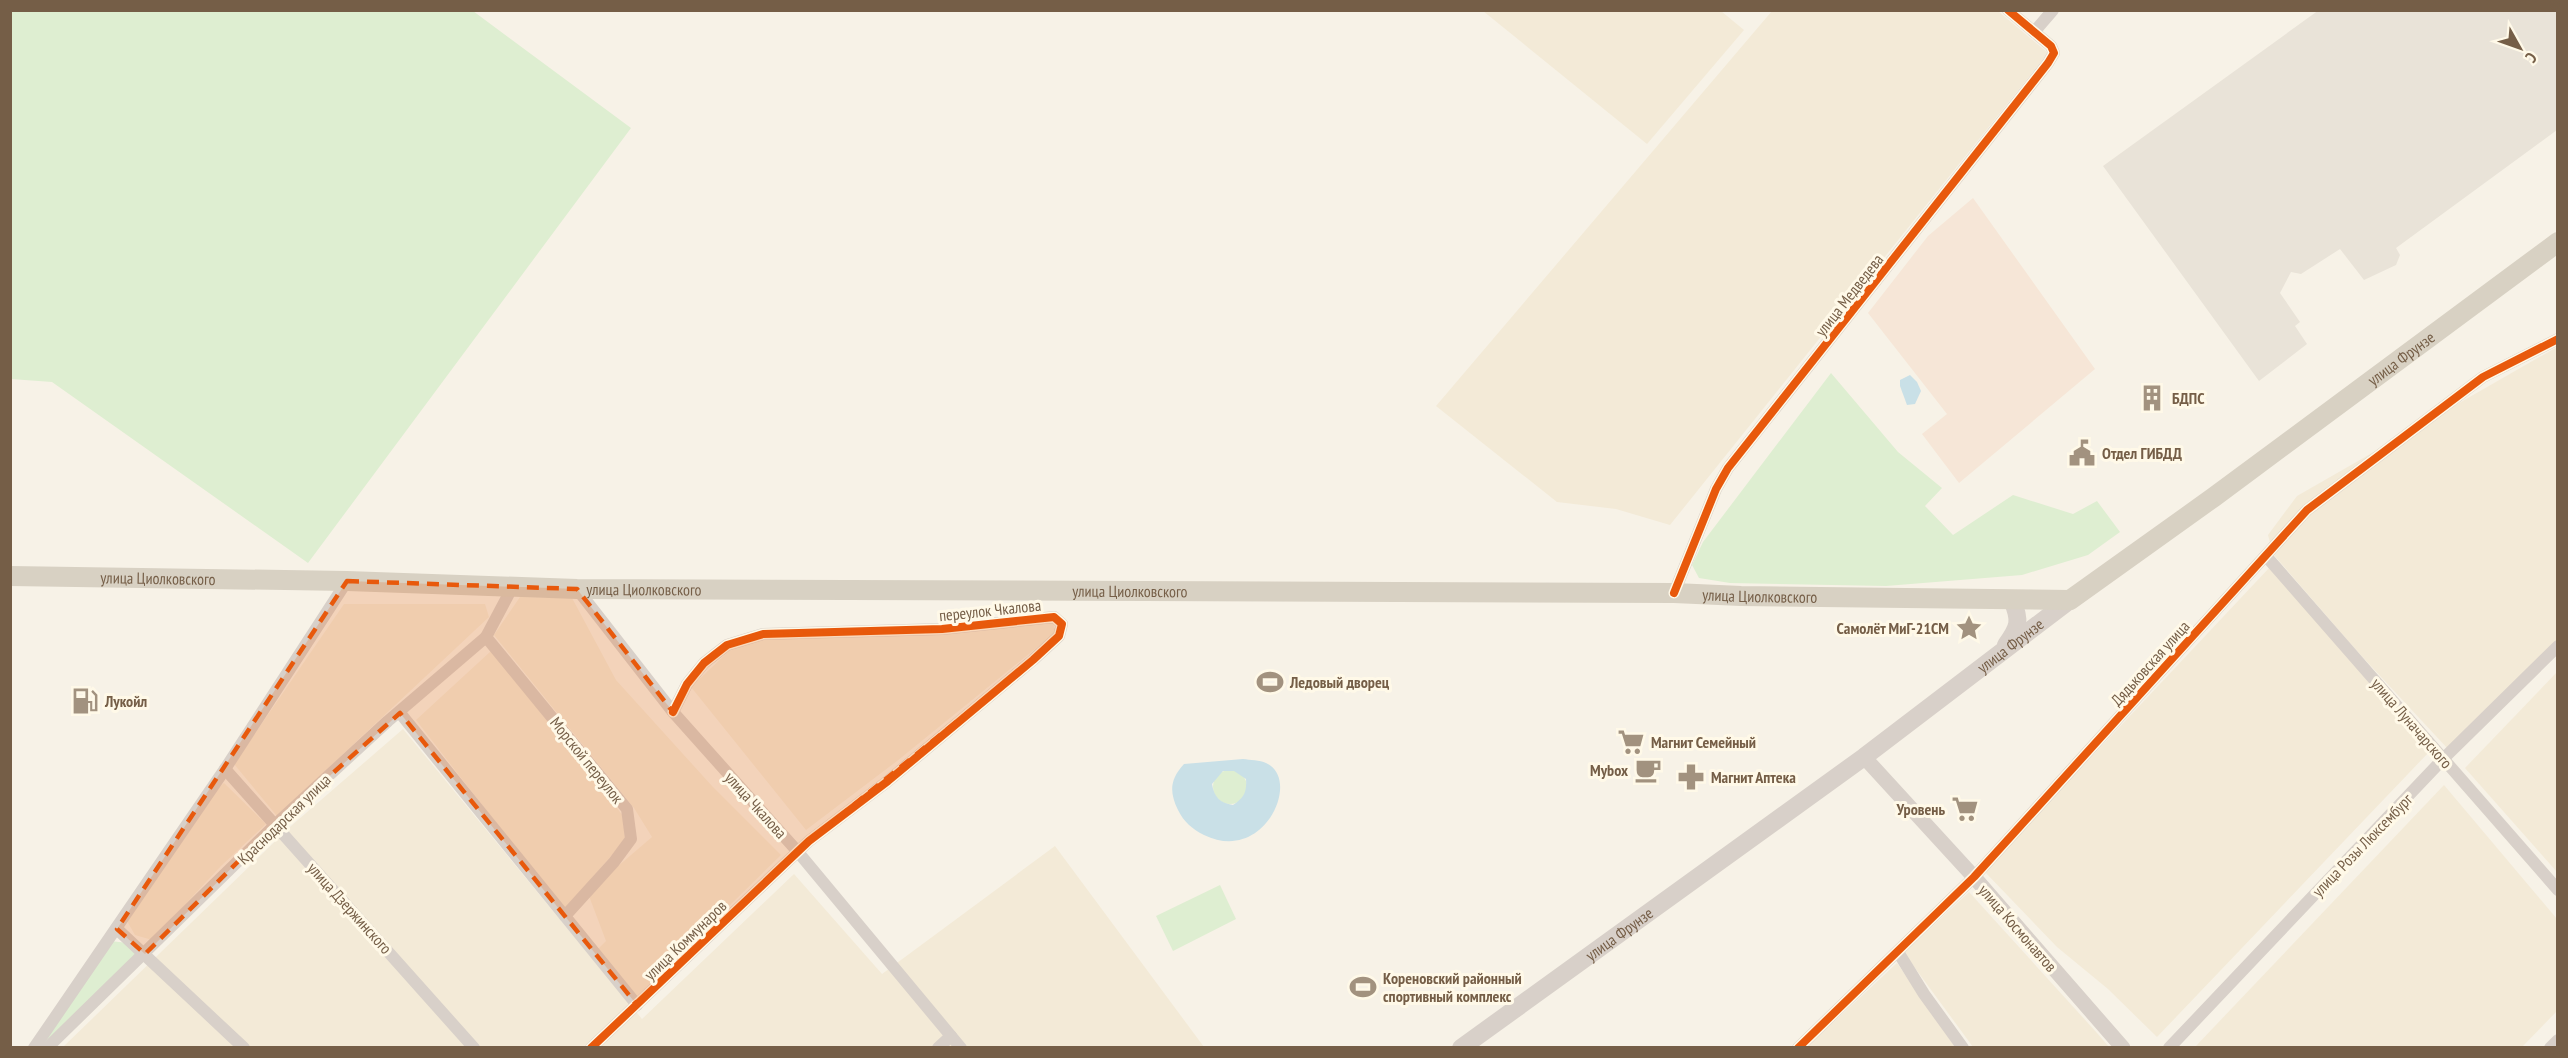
<svg xmlns="http://www.w3.org/2000/svg" width="2568" height="1058" font-family="'PT Sans Narrow',sans-serif">
	<style>
		.residential { fill: #f3ead7 }
		.commercial { fill: #f6e6d7 }
		.industrial { fill: #e9e3d8 }
		.green { fill: #deeed1 }
		.water { fill: #c9e0e7; fill-rule: evenodd }
		.lines { fill: none; stroke-linecap: round; stroke-linejoin: round }
		.minor { stroke: #d8d0c9; stroke-width: 12 }
		.tertiary { stroke: #d8d0c9; stroke-width: 15 }
		.secondary { stroke: #d8d0c9; stroke-width: 18 }
		.primary { stroke: #d8d1c3; stroke-width: 20 }
		.cycleway-casing { stroke: #fff9e8; stroke-width: 11 }
		.cycleway { stroke: #e8590c; stroke-width: 8 }
		.marked { fill: #e8590c; fill-opacity: 0.2; stroke: #e8590c; stroke-width: 4.5; stroke-dasharray: 12 8; stroke-linejoin: round }
		.labels { text-anchor: middle; stroke-width: 6; stroke-linejoin: round; paint-order: stroke }
		.street-label { font-size: 16px; fill: #755e47; stroke: #fff9e8 }
		.poi-label { font-size: 16px; font-weight: bold; fill: #755e47; stroke: #fff9e8; text-anchor: start }
	</style>
	<rect width="100%" height="100%" fill="#f7f2e7"/>
	<g class="residential">
		<path d="M1483 11H1721L1744 30 1647 144Z"/>
		<path d="M1772 11H1998L2048 53 1670 525 1616 509 1557 502 1436 406Z"/>
		<path d="M2557 347V641L2448 749 2356 650 2273 554 2268 535 2297 496Z"/>
		<path d="M2270 567 2429 752 2157 1037 2108 989 2057 947 1984 871Z"/>
		<path d="M520 597 572 598 616 680 712 786 781 855 636 997 598 949 606 941 589 896 610 873 652 837 634 808 494 635Z"/>
		<path d="M344 604H485L489 617 277 816 234 764Z"/>
		<path d="M1052 621 1056 632 897 761 806 830 691 687 729 651 759 640Z"/>
		<path d="M491 651 576 754 623 816 625 840 564 910 416 720Z"/>
		<path d="M2557 672V872L2465 768Z"/>
		<path d="M403 729 642 1019 794 874 882 974 1055 846 1204 1047 62 1048 291 826Z"/>
		<path d="M224 783 266 824 221 866 152 940 135 935 127 921 215 791Z"/>
		<path d="M2444 785 2557 919V1011L2522 1047H2195Z"/>
		<path d="M1969 892 2097 1033 2109 1047H1973L1904 953Z"/>
		<path d="M1897 963 1955 1047 1806 1048Z"/>
	</g>
	<path class="commercial" d="M1973 198 2095 369 1959 483 1922 434 1947 414 1868 313 1928 236Z"/>
	<path class="industrial" d="M2319 10 2557 11V130L2396 248 2400 255 2396 265 2364 280 2340 249 2301 274 2291 272 2280 293 2300 322 2295 326 2307 344 2259 381 2103 166Z"/>
	<g class="green">
		<path d="M10 11H473L631 128 308 563 52 382 11 379Z"/>
		<path d="M1831 373 1898 452 1942 488 1925 506 1953 535 2013 495 2073 514 2097 501 2120 532 2088 555 2022 575 1886 586 1730 583 1699 578 1692 565 1703 542Z"/>
		<circle cx="1230" cy="787" r="17"/>
		<path d="M1220 885 1236 919 1173 951 1156 916Z"/>
		<path d="M110 941 128 943 137 954 41 1048Z"/>
	</g>
	<g class="water">
		<path d="M1910 375 1917 382 1921 391 1915 404 1907 405 1900 386V380Z"/>
		<path d="M1243 759C1250 760 1260 760 1266 763 1302 778 1265 865 1204 835 1192 829 1184 822 1178 810 1169 792 1170 779 1184 764ZM1223 771H1234L1246 779C1247 792 1244 798 1233 805 1220 803 1214 797 1212 784Z"/>
	</g>
	<g class="lines">
		<g class="minor">
			<path d="M2034 32 2053 10"/>
			<path d="M2266 556 2558 890"/>
			<path d="M577 589 673 712 798 852 961 1048"/>
			<path d="M1674 593 1716 489 1728 468 2048 63 2054 53 2051 46 2008 10"/>
			<path d="M486 637 627 809 631 839 614 862 565 916"/>
			<path d="M400 713 637 1005"/>
			<path d="M225 769 474 1048"/>
			<path d="M117 929 244 1048"/>
			<path d="M1898 952 1924 994 1963 1048"/>
			<path d="M34 1048 225 769 347 581"/>
			<path d="M47 1048 276 824 388 721 486 637 513 586"/>
			<path d="M591 1048 809 841 888 781 1033 660 1059 636 1062 624 1054 617 942 629 763 634 727 645 704 663 687 684 673 712"/>
			<path d="M938 1048 951 1036"/>
			<path d="M1798 1048 1974 877 2307 510 2483 377 2558 339"/>
			<path d="M2169 1048 2443 759 2558 646"/>
			<path d="M2550 1048 2558 1040"/>
		</g>
		<path class="tertiary" d="M1864 757 1974 877 2123 1048"/>
		<g class="secondary">
			<path d="M2006 645C2019 627 2021 621 2012 600"/>
			<path id="s1" d="M1461 1048 1864 757 2070 600"/>
		</g>
		<path class="primary" id="s2" d="M10 576 347 581 577 589 1674 593 1741 596 2070 600 2214 497 2558 242"/>
		<g class="cycleway-casing">
			<g id="cycleway">
				<path d="M1674 593 1716 489 1728 468 2048 63 2054 53 2051 46 2008 10"/>
				<path d="M591 1048 809 841 888 781 1033 660 1059 636 1062 624 1054 617 942 629 763 634 727 645 704 663 687 684 673 712"/>
				<path d="M1798 1048 1974 877 2307 510 2483 377 2558 339"/>
			</g>
		</g>
		<use href="#cycleway" class="cycleway"/>
	</g>
	<path class="marked" d="M347 581 577 589 673 712 687 684 704 663 727 645 763 634 942 629 1054 617 1062 624 1059 636 1033 660 809 841 637 1005 400 713 276 824 145 954 117 929Z"/>
	<defs>
		<g id="building-bare" transform="scale(2.07)"><path d="M-4-6H4V6H1V3H-1V6H-4ZM-2.5-4.3h1.7v1.8h-1.7ZM.8-4.3h1.7v1.8H.8ZM-2.5-1h1.7V.8h-1.7ZM.8-1h1.7V.8H.8Z" fill="#a2927f" stroke="#fff9e8" stroke-width="2.5" paint-order="stroke"/></g>
		<g id="civic-bare" transform="scale(2.07)"><path d="M-.6-6.5H3V-4.5H.6V-3L4-1V1h2V6H-6V1h2V-1L-.6-3ZM-1.2 2.5V6h2.4V2.5Z" fill="#a2927f" stroke="#fff9e8" stroke-width="2.5" paint-order="stroke"/></g>
		<g id="sight-bare" transform="scale(2.07)"><path d="M0-6L1.8-2.2L6-1.7L2.9 1.2L3.7 5.4L0 3.3L-3.7 5.4L-2.9 1.2L-6-1.7L-1.8-2.2Z" fill="#a2927f" stroke="#fff9e8" stroke-width="2.5" paint-order="stroke"/></g>
		<g id="stadium-bare" transform="scale(2.07)"><path d="M0-5a6.5 5 0 1 0 0 10a6.5 5 0 1 0 0-10ZM-3.5-1.8h7v3.6h-7Z" fill="#a2927f" stroke="#fff9e8" stroke-width="2.5" paint-order="stroke"/></g>
		<g id="fuel-bare" transform="scale(2.07)"><path d="M-5.5-6h7V0h2V4h1.3V-2.5L3-4.5l.8-.8L6-3V5H2.5V1h-1V6h-7ZM-4.2-4.7v3.2H.2V-4.7Z" fill="#a2927f" stroke="#fff9e8" stroke-width="2.5" paint-order="stroke"/></g>
		<g id="supermarket-bare" transform="scale(2.07)"><path d="M-6-5.5h2.5l.6 2H6L4.5 2H-2.5L-4.4-4H-6ZM-1.5 3.2a1.3 1.3 0 1 0 .1 0ZM3 3.2a1.3 1.3 0 1 0 .1 0Z" fill="#a2927f" stroke="#fff9e8" stroke-width="2.5" paint-order="stroke"/></g>
		<g id="cafe-bare" transform="scale(2.07)"><path d="M-5.5-4.5H6V0H3Q3 3.5 0 3.5H-2.5Q-5.5 3.5-5.5 0ZM3-3.2v2h1.7v-2ZM-6 4.5H4V6H-6Z" fill="#a2927f" stroke="#fff9e8" stroke-width="2.5" paint-order="stroke"/></g>
		<g id="pharmacy-bare" transform="scale(2.07)"><path d="M-2-6h4v4h4v4h-4v4h-4v-4h-4v-4h4Z" fill="#a2927f" stroke="#fff9e8" stroke-width="2.5" paint-order="stroke"/></g>
	</defs>
	<g fill-rule="evenodd">
		<use href="#building-bare" x="2152" y="398"/>
		<use href="#civic-bare" x="2082" y="453"/>
		<use href="#sight-bare" x="1969" y="628"/>
		<use href="#stadium-bare" x="1270" y="682"/>
		<use href="#fuel-bare" x="85" y="701"/>
		<use href="#supermarket-bare" x="1631" y="742"/>
		<use href="#cafe-bare" x="1648" y="770"/>
		<use href="#pharmacy-bare" x="1691" y="777"/>
		<use href="#supermarket-bare" x="1965" y="809"/>
		<use href="#stadium-bare" x="1363" y="987"/>
	</g>
	<g class="labels">
		<g class="street-label">
			<text transform="translate(1849 295) rotate(-52)" y="6">улица Медведева</text>
			<text dy="6" stroke="none"><textPath href="#s2" startOffset="2470">улица Фрунзе</textPath></text>
			<text dy="6" stroke="none"><textPath href="#s2" startOffset="148">улица Циолковского</textPath></text>
			<text dy="6" stroke="none"><textPath href="#s2" startOffset="634">улица Циолковского</textPath></text>
			<text dy="6" stroke="none"><textPath href="#s2" startOffset="1120">улица Циолковского</textPath></text>
			<text dy="6" stroke="none"><textPath href="#s2" startOffset="1750">улица Циолковского</textPath></text>
			<text transform="translate(990 610) rotate(-6)" y="6">переулок Чкалова</text>
			<text dy="6" stroke="none"><textPath href="#s1" startOffset="681">улица Фрунзе</textPath></text>
			<text transform="translate(2150 663) rotate(-48)" y="6">Дядьковская улица</text>
			<text transform="translate(2412 723) rotate(49)" y="6">улица Луначарского</text>
			<text transform="translate(587 760) rotate(51)" y="6">Морской переулок</text>
			<text transform="translate(756 805) rotate(48)" y="6">улица Чкалова</text>
			<text transform="translate(284 819) rotate(-44)" y="6">Краснодарская улица</text>
			<text transform="translate(2362 845) rotate(-46)" y="6">улица Розы Люксембург</text>
			<text transform="translate(350 908) rotate(48)" y="6">улица Дзержинского</text>
			<text transform="translate(2018 928) rotate(49)" y="6">улица Космонавтов</text>
			<text dy="6" stroke="none"><textPath href="#s1" startOffset="195">улица Фрунзе</textPath></text>
			<text transform="translate(685 940) rotate(-44)" y="6">улица Коммунаров</text>
		</g>
		<g class="poi-label">
			<text x="2172" y="404">БДПС</text>
			<text x="2102" y="459">Отдел ГИБДД</text>
			<text x="1949" y="634" text-anchor="end">Самолёт МиГ-21СМ</text>
			<text x="1290" y="688">Ледовый дворец</text>
			<text x="105" y="707">Лукойл</text>
			<text x="1651" y="748">Магнит Семейный</text>
			<text x="1628" y="776" text-anchor="end">Mybox</text>
			<text x="1711" y="783">Магнит Аптека</text>
			<text x="1945" y="815" text-anchor="end">Уровень</text>
			<text x="1383" y="984">Кореновский районный<tspan x="1383" dy="18">спортивный комплекс</tspan></text>
		</g>
	</g>
	<rect width="2568" height="1058" fill="none" stroke="#755e47" stroke-width="24"/>
	<g transform="translate(2520 48) rotate(130)" stroke="#fff9e8" stroke-width="4.5" paint-order="stroke">
	<path d="M0-4.5L10 22L0 15L-10 22Z" fill="#755e47"/>
	<text y="-9" font-size="16" font-weight="bold" text-anchor="middle" fill="#755e47">С</text>
	</g>
</svg>
